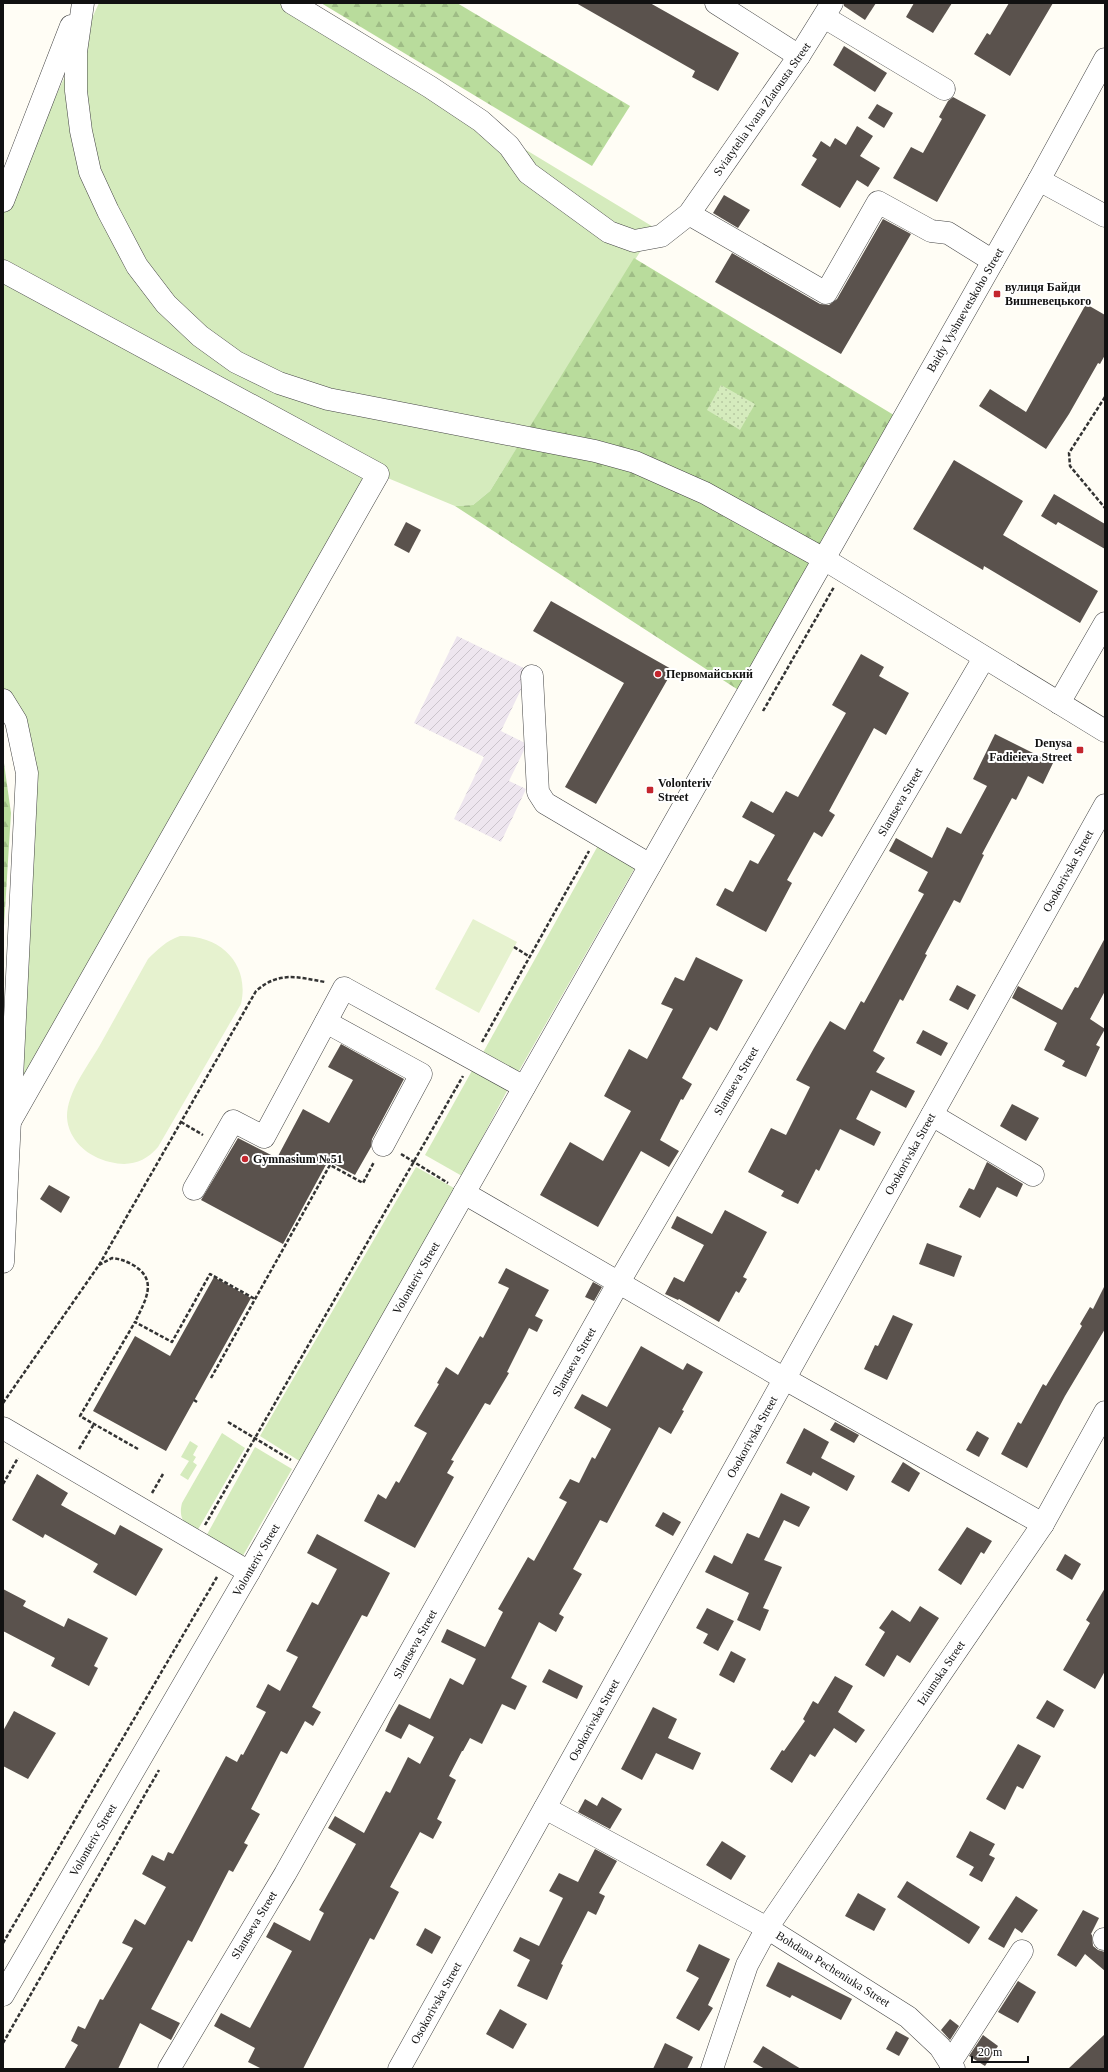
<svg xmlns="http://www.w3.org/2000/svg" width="1108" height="2072" font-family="Georgia,serif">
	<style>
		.industrial { fill: url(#industrial-furrows) }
		.grass { fill: #d5ebbd }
		.forest { fill: url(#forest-firs) }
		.park { fill: url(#park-dots) }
		.pitch { fill: #e6f2cf }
		.building { fill: #5a524d }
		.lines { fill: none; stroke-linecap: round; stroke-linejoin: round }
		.minor-casing { stroke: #444; stroke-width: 23 }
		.path { stroke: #333; stroke-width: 2.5; stroke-dasharray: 4 2; stroke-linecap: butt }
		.minor { stroke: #fff; stroke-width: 22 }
		.poi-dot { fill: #c4262e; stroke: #fff; stroke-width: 1.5 }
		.labels { text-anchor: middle; stroke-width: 4; stroke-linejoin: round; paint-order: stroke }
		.street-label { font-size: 12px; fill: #111; stroke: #fff }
		.poi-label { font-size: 12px; font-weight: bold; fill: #111; stroke: #fff; text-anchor: start }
	</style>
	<defs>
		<pattern id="industrial-furrows" width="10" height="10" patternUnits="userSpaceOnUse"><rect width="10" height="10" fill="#eee6ef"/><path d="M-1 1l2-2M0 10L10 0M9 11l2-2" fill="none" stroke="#cbc4cc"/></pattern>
		<pattern id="forest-firs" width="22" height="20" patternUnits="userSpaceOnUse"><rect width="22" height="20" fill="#b9dc9c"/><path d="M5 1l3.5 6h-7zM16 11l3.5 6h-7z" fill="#9ebc85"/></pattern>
		<pattern id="park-dots" width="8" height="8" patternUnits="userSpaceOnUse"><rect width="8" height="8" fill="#d5ebbd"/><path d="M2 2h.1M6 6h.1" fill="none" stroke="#b6c8a1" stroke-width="1.8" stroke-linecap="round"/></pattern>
	</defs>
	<rect width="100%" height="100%" fill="#fffdf5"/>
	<path class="industrial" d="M457 636 530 671 501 731 527 744 509 781 526 789 501 842 454 819 484 757 414 723Z"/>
	<g class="grass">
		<path d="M99 3H283L655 228 490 491 473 505 455 506 378 474 8 1125 27 773 3 700V210Z"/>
		<path d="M600 842 637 864 516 1076 480 1058Z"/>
		<path d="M474 1067 509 1087 462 1176 425 1155Z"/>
		<path d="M416 1167 454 1188 301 1462 260 1436Z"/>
		<path d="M222 1433 245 1448 196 1533C185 1524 178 1519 182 1503Z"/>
		<path d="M190 1441 198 1446 193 1455 196 1457 193 1462 197 1465 188 1480 180 1475 189 1461 181 1457Z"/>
		<path d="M255 1447 292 1469 240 1561 204 1540Z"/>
	</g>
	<g class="forest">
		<path d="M321 3H457L630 106 592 166Z"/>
		<path d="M634 258 902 420 746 695 455 506 473 505 490 491Z"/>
		<path d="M3 756 11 813 3 942Z"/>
	</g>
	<path class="park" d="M721 385 755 404 740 430 707 410Z"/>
	<g class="pitch">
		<path d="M473 919 517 942 479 1013 435 989Z"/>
		<path d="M180 936C221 935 250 964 241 1004L158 1147C145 1162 130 1167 110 1162 88 1157 68 1140 67 1117 67 1092 88 1066 100 1045 116 1016 132 988 148 959 158 949 166 941 180 936Z"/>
	</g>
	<g class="building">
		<path d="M576 3H650L739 53 718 91 692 77 695 71Z"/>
		<path d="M844 3H876L865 20 844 6Z"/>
		<path d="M914 3H952L933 33 906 17Z"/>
		<path d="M1009 3H1053L1010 76 974 54 987 33 990 35Z"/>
		<path d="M844 46 887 73 875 92 833 65Z"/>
		<path d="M953 97 986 115 937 202 893 178 911 147 923 153 942 119 939 117 948 101Z"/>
		<path d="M877 104 893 113 884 128 868 118Z"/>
		<path d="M857 126 873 136 860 156 880 168 868 187 857 180 840 208 801 185 817 159 812 156 821 141 830 147 835 138 846 145Z"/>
		<path d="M724 195 750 210 738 228 713 213Z"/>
		<path d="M883 219 911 234 841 354 715 282 732 253 820 304 829 305 837 299Z"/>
		<path d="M1086 304 1105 315V355L1100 364 1098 363 1069 414 1046 449 979 406 990 389 1026 412Z"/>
		<path d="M954 460 1023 501 1003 535 1098 591 1080 623 984 566 983 570 913 529Z"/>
		<path d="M1054 494 1105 524V549L1058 522 1056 525 1041 516Z"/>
		<path d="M406 522 421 530 409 553 394 545Z"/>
		<path d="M551 601 673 670 596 804 565 787 624 683 533 631Z"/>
		<path d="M861 654 884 667 879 676 909 693 886 735 874 728 829 811 835 815 822 837 814 832 787 880 792 883 766 932 716 905 725 888 733 892 750 860 758 864 775 835 742 817 751 801 773 813 786 791 798 797 846 713 832 705Z"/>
		<path d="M995 734 1053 763 1043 784 1028 776 1016 800 1012 798 982 854 984 855 960 903 954 900 925 954 927 955 903 1001 900 999 873 1051 885 1058 876 1072 915 1091 906 1108 871 1090 856 1119 881 1132 874 1146 840 1129 819 1171 816 1169 798 1204 781 1196 784 1191 748 1172 771 1128 786 1135 810 1087 796 1080 814 1048 830 1021 845 1030 861 1001 864 1003 924 894 918 891 928 872 889 851 896 838 932 858 947 827 961 834 987 786 973 779Z"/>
		<path d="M1105 938V991L1090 1019 1105 1029 1096 1045 1100 1047 1086 1077 1062 1066 1065 1061 1044 1050 1057 1023 1012 998 1018 986 1062 1010 1075 987 1078 988Z"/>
		<path d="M696 957 743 980 717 1031 710 1027 682 1078 692 1084 683 1100 681 1099 660 1140 679 1151 669 1167 641 1151 598 1227 540 1195 570 1142 603 1161 631 1111 604 1096 629 1049 647 1059 673 1009 661 1004 675 977 684 981Z"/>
		<path d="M957 985 976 995 968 1010 949 1000Z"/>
		<path d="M923 1030 948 1043 941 1056 916 1043Z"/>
		<path d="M341 1044 404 1079 372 1139 371 1147 355 1175 328 1161 283 1244 201 1200 238 1138 277 1158 303 1109 329 1123 353 1080 328 1067Z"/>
		<path d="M1012 1104 1039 1118 1026 1141 1000 1126Z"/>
		<path d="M987 1162 1023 1184 1017 1197 997 1187 980 1218 959 1207 969 1188 974 1190Z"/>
		<path d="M49 1185 70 1197 61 1213 40 1199Z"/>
		<path d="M725 1210 767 1232 743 1277 747 1279 739 1293 736 1291 719 1322 679 1299 678 1300 665 1294 674 1277 684 1282 704 1245 671 1228 677 1216 712 1234Z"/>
		<path d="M927 1243 962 1256 954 1277 919 1264Z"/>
		<path d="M506 1268 549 1290 535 1316 543 1320 537 1332 529 1328 507 1372 509 1373 490 1405 485 1403 451 1460 454 1461 447 1473 454 1477 415 1548 364 1521 378 1494 386 1499 396 1481 399 1483 427 1433 414 1426 439 1384 437 1383 446 1367 458 1375 480 1336 483 1338 509 1288 498 1283Z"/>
		<path d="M214 1277 251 1298 166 1451 93 1411 135 1336 170 1356Z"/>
		<path d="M593 1282 602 1287 594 1301 585 1297Z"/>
		<path d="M1105 1285V1329L1065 1396 1027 1468 1001 1454 1018 1422 1021 1424 1043 1384 1046 1386 1082 1326 1080 1324 1090 1307 1093 1309Z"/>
		<path d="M893 1315 913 1324 887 1380 864 1369 875 1345 878 1346Z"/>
		<path d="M641 1346 683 1370 687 1363 703 1372 682 1410 684 1411 671 1434 659 1427 607 1523 600 1520 573 1569 582 1574 559 1614 564 1617 556 1632 539 1622 511 1678 527 1686 515 1710 502 1704 482 1744 470 1738 463 1751H462L449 1776 456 1780 437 1819 442 1822 433 1839 420 1832 390 1887 399 1892 374 1940 370 1938 303 2069H262L248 2062 255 2048 214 2026 221 2013 250 2028 292 1951 266 1937 274 1922 310 1941 324 1913 319 1910 356 1844 328 1828 335 1816 364 1833 386 1791 390 1793 408 1757 420 1764 434 1737 409 1724 401 1739 385 1731 391 1718 399 1704 430 1719 450 1678 463 1685 476 1659 441 1642 447 1629 485 1647 503 1612 498 1609 528 1557 534 1561 567 1502 559 1498 570 1479 579 1483 592 1457 595 1459 611 1429 574 1408 582 1394 607 1407Z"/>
		<path d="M835 1422 859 1435 854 1443 830 1430Z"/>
		<path d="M804 1428 829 1442 821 1458 855 1476 847 1491 813 1472 811 1476 786 1463Z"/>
		<path d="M977 1431 989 1438 979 1457 966 1450Z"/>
		<path d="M903 1462 920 1473 909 1492 891 1482Z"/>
		<path d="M37 1474 68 1493 61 1505 115 1535 120 1525 163 1549 136 1596 93 1572 98 1564 45 1534 43 1538 12 1520Z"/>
		<path d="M781 1493 810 1507 799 1527 784 1520 764 1560 782 1567 763 1608 769 1610 760 1631 737 1620 749 1593 705 1572 714 1555 732 1564 747 1533 759 1538Z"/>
		<path d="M663 1512 681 1522 673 1536 655 1526Z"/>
		<path d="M967 1527 992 1541 984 1554 981 1552 961 1585 938 1570Z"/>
		<path d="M317 1534 390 1573 367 1617 362 1615 312 1707 321 1712 313 1726 305 1721 287 1754 281 1751 251 1809 260 1814 244 1843 248 1845 233 1872 229 1870 192 1942 188 1940 151 2009 180 2023 171 2040 140 2023 118 2069H64L78 2045 71 2041 78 2026 85 2029 100 1999 103 2000 133 1948 122 1943 135 1919 145 1925 166 1887 142 1874 152 1855 164 1861 168 1852 173 1854 226 1756 237 1762 241 1754 243 1755 266 1712 256 1707 268 1684 280 1691 298 1657 286 1651 312 1602 318 1605 337 1569 307 1553Z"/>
		<path d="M1065 1554 1081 1564 1072 1580 1056 1570Z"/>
		<path d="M1105 1588V1671L1095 1689 1063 1670 1090 1623 1086 1620Z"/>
		<path d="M3 1589 26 1601 23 1606 64 1627 68 1618 108 1638 94 1666 98 1668 89 1686 51 1666 55 1658 3 1631Z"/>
		<path d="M920 1606 939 1618 910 1663 897 1655 884 1677 865 1665 885 1632 879 1628 892 1610 910 1622Z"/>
		<path d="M707 1608 734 1621 718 1651 703 1643 708 1634 696 1628Z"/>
		<path d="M731 1651 746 1659 734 1683 719 1675Z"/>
		<path d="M549 1669 583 1686 577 1699 542 1682Z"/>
		<path d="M835 1676 853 1686 838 1712 865 1730 856 1743 834 1728 815 1757 810 1754 792 1783 770 1769 782 1750 784 1751 805 1721 803 1719 813 1701 818 1704Z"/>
		<path d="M1047 1700 1064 1710 1054 1728 1036 1718Z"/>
		<path d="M653 1707 677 1719 668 1738 701 1753 693 1770 656 1753 642 1780 621 1769Z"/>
		<path d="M14 1711 56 1733 28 1779 3 1766V1731Z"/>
		<path d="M1018 1744 1041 1756 1023 1789 1017 1786 1005 1810 986 1799Z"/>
		<path d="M602 1797 622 1809 610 1829 578 1812 585 1799 597 1806Z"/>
		<path d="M970 1831 995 1844 989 1855 995 1858 982 1882 969 1875 974 1867 956 1857Z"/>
		<path d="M722 1841 746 1856 731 1880 706 1865Z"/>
		<path d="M595 1849 617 1861 599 1893 605 1896 596 1915 588 1911 561 1964 563 1965 547 2000 517 1986 530 1960 513 1951 520 1937 539 1946 563 1898 549 1891 559 1873 578 1882Z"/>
		<path d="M907 1881 980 1927 969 1944 897 1897Z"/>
		<path d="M858 1893 886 1909 874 1931 845 1916Z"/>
		<path d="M1016 1896 1038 1910 1022 1933 1015 1928 1004 1948 988 1939Z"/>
		<path d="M1083 1910 1099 1918 1091 1934 1092 1935 1093 1946 1098 1950 1105 1952V1971L1085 1954 1076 1967 1057 1955Z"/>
		<path d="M425 1928 441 1937 432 1954 416 1945Z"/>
		<path d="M699 1944 730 1959 708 2005 713 2008 699 2031 676 2018 699 1978 686 1971Z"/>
		<path d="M778 1962 852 1999 841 2020 792 1995 790 1998 766 1986Z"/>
		<path d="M1018 1981 1036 1992 1018 2023 998 2012Z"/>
		<path d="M500 2009 527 2024 513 2049 486 2034Z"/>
		<path d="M950 2019 959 2026 950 2040 941 2030Z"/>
		<path d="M896 2031 909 2038 899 2056 886 2049Z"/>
		<path d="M1105 2034V2069H1068Z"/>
		<path d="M983 2035 998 2046 985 2066 969 2056Z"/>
		<path d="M665 2043 693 2057 687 2069H653Z"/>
		<path d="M763 2046 801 2069H765L753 2062Z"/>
	</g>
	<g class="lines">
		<g class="minor-casing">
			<g id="minor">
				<path d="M83 3 76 52V91L81 131 90 172 108 211 137 266 166 304 200 336 236 362 279 383 328 399 595 451 635 462 705 493 824 559 1105 731"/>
				<path d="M292 3 430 87 481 121 509 146 528 173 609 232 634 241 661 236 689 214 799 56 832 3"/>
				<path d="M716 3 799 56"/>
				<path d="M824 17 944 89"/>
				<path d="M1039 180 1105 216"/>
				<path d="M3 201 71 26"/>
				<path d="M689 214 826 293 878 202 931 231 948 233 993 261"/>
				<path d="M3 271 378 474 8 1125"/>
				<path d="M532 676 538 792 545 803 650 865"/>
				<path d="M3 700 16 721 27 773 3 1262"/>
				<path d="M1059 703 1105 623"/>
				<path d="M326 1022 421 1074 383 1145"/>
				<path d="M932 1115 1033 1175"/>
				<path d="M194 1189 233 1121 264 1137 344 988 524 1087"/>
				<path d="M464 1193 785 1379 1043 1524"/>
				<path d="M3 1428 249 1572"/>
				<path d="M545 1808 767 1928 1043 1524 1105 1412"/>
				<path d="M1104 1939H1105"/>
				<path d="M3 1995 249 1572 1039 180 1105 59"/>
				<path d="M950 2063 1022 1951"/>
				<path d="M169 2069 285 1874 619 1282 984 658"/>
				<path d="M399 2069 1105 805"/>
				<path d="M712 2069 747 1965 767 1928 908 2017 940 2047 954 2069"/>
			</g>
		</g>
		<g class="path">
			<path d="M1105 397 1069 453 1070 466 1105 508"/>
			<path d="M763 711 834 587"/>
			<path d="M514 947 530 957"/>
			<path d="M482 1042 589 851"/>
			<path d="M181 1122 203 1135"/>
			<path d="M401 1154 448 1183"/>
			<path d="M99 1265 256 991C279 971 297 977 325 982"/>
			<path d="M211 1378 330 1165 363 1183 374 1162"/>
			<path d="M194 1400 197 1402"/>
			<path d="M3 1403 99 1265 112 1258C120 1259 126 1261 133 1265 159 1280 145 1301 135 1322"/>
			<path d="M228 1422 291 1460"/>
			<path d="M79 1449 94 1424"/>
			<path d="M138 1449 80 1416 135 1322 172 1342 210 1274 255 1299"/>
			<path d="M3 1484 18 1458"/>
			<path d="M152 1493 163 1474"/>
			<path d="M205 1525 463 1076"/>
			<path d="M3 1943 217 1577"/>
			<path d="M3 2043 159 1770"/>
		</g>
		<use href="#minor" class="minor"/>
	</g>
	<g class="poi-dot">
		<rect x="993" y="290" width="8" height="8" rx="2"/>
		<circle cx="658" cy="674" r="4"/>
		<rect x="1076" y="746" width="8" height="8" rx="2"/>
		<rect x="646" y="786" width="8" height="8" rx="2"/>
		<circle cx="245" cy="1159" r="4"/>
	</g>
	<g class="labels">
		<g class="street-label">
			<text transform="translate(762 109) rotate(-55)" y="4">Sviatytelia Ivana Zlatousta Street</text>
			<text transform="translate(965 310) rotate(-60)" y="4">Baidy Vyshnevetskoho Street</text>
			<text transform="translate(900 802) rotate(-60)" y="4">Slantseva Street</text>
			<text transform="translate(1068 871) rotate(-61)" y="4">Osokorivska Street</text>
			<text transform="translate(736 1081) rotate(-60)" y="4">Slantseva Street</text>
			<text transform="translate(910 1154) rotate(-61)" y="4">Osokorivska Street</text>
			<text transform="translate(416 1278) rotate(-60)" y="4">Volonteriv Street</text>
			<text transform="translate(574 1362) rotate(-61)" y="4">Slantseva Street</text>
			<text transform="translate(752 1437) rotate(-61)" y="4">Osokorivska Street</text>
			<text transform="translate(256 1560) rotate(-60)" y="4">Volonteriv Street</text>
			<text transform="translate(415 1644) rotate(-61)" y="4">Slantseva Street</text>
			<text transform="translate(941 1673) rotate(-56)" y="4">Iziumska Street</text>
			<text transform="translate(594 1720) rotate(-61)" y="4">Osokorivska Street</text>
			<text transform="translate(93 1840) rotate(-60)" y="4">Volonteriv Street</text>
			<text transform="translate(254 1925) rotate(-59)" y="4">Slantseva Street</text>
			<text transform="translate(833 1969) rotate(32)" y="4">Bohdana Pecheniuka Street</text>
			<text transform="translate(436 2003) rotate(-61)" y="4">Osokorivska Street</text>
		</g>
		<g class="poi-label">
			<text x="1005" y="291">вулиця Байди<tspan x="1005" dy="14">Вишневецького</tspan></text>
			<text x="666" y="678">Первомайський</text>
			<text x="1072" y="747" text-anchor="end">Denysa<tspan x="1072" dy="14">Fadieieva Street</tspan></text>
			<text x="658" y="787">Volonteriv<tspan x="658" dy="14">Street</tspan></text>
			<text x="253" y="1163">Gymnasium №51</text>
		</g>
	</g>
	<rect width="1108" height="2072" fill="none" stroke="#111111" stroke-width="8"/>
	<path d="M972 2056v6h56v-6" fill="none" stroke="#111111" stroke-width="2"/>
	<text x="978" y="2056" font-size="12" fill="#111111" stroke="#ffffff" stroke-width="3" paint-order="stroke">20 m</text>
</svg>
